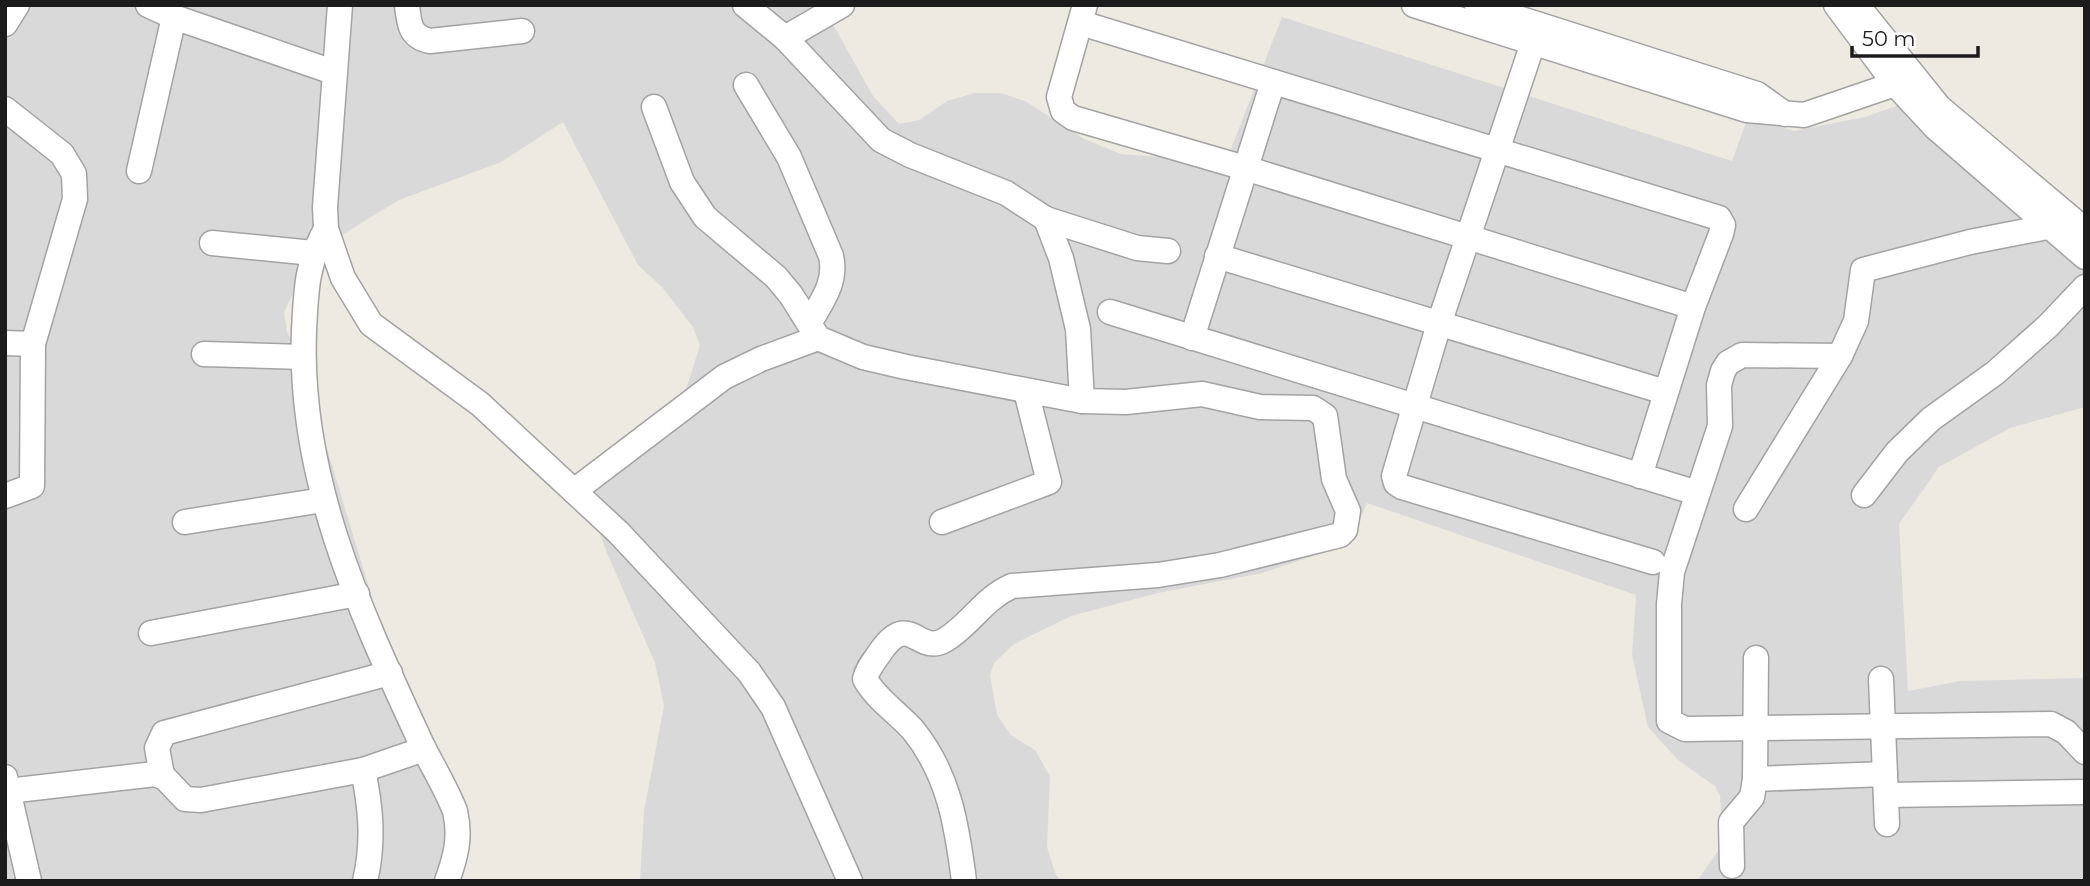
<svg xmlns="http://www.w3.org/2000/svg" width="2090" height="886" font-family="Montserrat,sans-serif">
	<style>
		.residential { fill: #dad9d9 }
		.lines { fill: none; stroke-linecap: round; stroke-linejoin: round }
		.minor-casing { stroke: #a3a3a3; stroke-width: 27 }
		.minor { stroke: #fff; stroke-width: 24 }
	</style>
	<rect width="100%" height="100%" fill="#edeae2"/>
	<path class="residential" d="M5 5H822L873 96 899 124 919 120 947 101 975 93H1001L1025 101 1084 139 1121 154 1226 162 1282 17 1732 161 1748 117 1794 131 1865 117 1899 105 2085 272V407L2010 428 1939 467 1899 524 1908 691 1960 681 2085 678V881H1697L1724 842 1720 796 1715 786 1678 760 1648 727 1632 655 1636 595 1367 503 1354 533 1325 552 1262 573 1158 593 1071 616 1014 644 994 663 990 675 997 715 1011 735 1035 750 1050 776 1047 847 1055 873 1061 881H640L644 811 664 706 655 663 607 553 585 491 623 469 665 432 682 402 700 345 693 327 662 287 638 265 563 122 501 162 399 200 342 235 304 271 284 312 287 332 299 356 373 601 412 697 454 820V881H5Z"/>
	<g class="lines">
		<g class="minor-casing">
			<g id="minor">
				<path d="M148 5 174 17 333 72"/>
				<path d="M340 5 325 207 326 229 343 278 371 324 480 404 618 532 749 672 773 707 850 881"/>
				<path d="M407 5C409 24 410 37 430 41L522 31"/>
				<path d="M745 5 785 38 881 140 910 155 1006 193 1046 219 1061 258 1078 329 1082 401"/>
				<path d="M1085 5 1059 97 1063 111 1073 118 1245 168 1693 307"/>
				<path d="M1414 5 1747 110 1804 115 1895 84"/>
				<path d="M1477 5 1757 94 1785 114"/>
				<path d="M1836 5 1895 84 1936 128 2085 257"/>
				<path d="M1857 5 1939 107 2085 230"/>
				<path d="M1081 23 1719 218 1723 225 1721 234 1693 307 1640 476"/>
				<path d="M5 24 17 5"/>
				<path d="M1539 25 1439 324 1394 476 1396 483 1402 487 1653 562"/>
				<path d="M785 38 842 5"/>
				<path d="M746 85 789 157 831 256C837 282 822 301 810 322"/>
				<path d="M654 107 682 182 705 217 776 277 791 295 818 338 863 357 906 367 1082 401 1126 402 1202 394 1260 407 1313 408 1325 416 1334 479 1348 511 1345 530 1340 535 1220 565 1158 575 1012 586C984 598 970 625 945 640 918 656 910 610 881 651 875 660 867 669 865 679 875 698 899 714 913 730 949 774 957 826 964 881"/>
				<path d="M5 109 62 154 74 174 75 199 33 344 32 486 5 496"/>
				<path d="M139 171 174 17"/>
				<path d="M1046 219 1137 248 1168 251"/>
				<path d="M326 229C306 265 306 292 304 331 298 480 361 613 422 745 433 767 446 788 455 811 461 837 456 856 447 881"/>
				<path d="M212 243 313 253"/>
				<path d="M1217 256 1665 392"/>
				<path d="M1110 312 1697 493"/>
				<path d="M1192 338 1273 82"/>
				<path d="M5 343 33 344"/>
				<path d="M204 354 303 357"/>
				<path d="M1840 356 1742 355 1728 363 1723 371 1719 385 1720 426 1672 572 1669 604V721L1685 729 2051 724 2066 732 2085 752"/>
				<path d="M574 491 724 377 761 359 818 338"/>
				<path d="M1864 495 1897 452 1931 419 1995 373 2048 326 2085 287"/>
				<path d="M1746 509 1840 356 1856 321 1863 270 1970 242 2047 227"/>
				<path d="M185 522 323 500"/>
				<path d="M942 522 1049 482 1026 391"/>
				<path d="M151 633 357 594"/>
				<path d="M1881 679 1887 824"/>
				<path d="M363 770C371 808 374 843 365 881"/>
				<path d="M162 775 157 748 164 733 390 673"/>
				<path d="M5 777 29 881"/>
				<path d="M1755 779 1885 774"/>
				<path d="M8 791 155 774 165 778 185 799 201 800 363 770 424 749"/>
				<path d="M1886 795 2085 792"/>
				<path d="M1732 866 1731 822 1752 797 1755 779 1756 658"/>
			</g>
		</g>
		<use href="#minor" class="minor"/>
	</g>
	<rect width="2090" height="886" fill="none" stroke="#1c1c1c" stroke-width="14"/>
	<path d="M1852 46v10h126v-10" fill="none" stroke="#1c1c1c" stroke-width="3.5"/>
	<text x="1862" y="46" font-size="21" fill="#1c1c1c" stroke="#ffffff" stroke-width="5" paint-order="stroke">50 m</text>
</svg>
